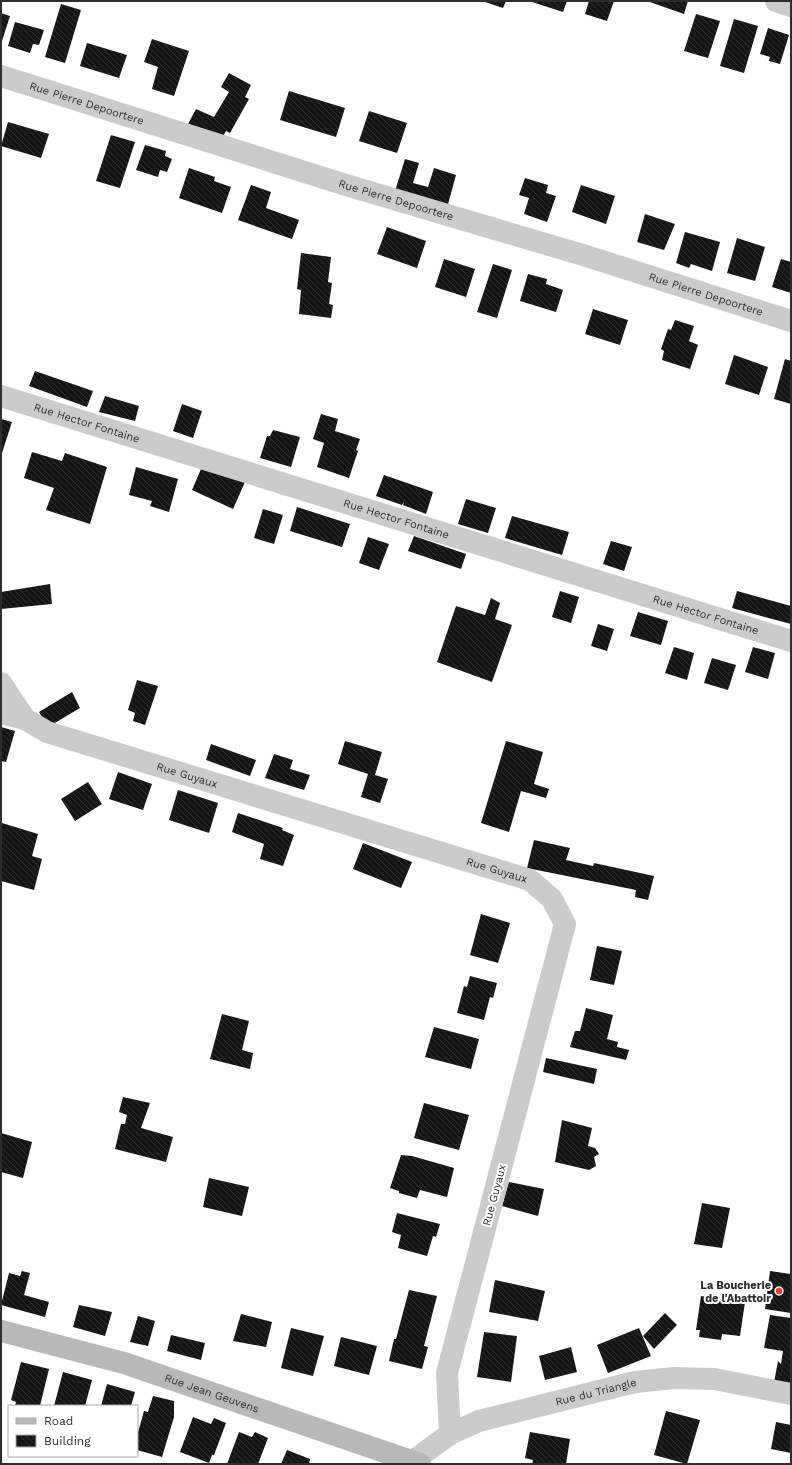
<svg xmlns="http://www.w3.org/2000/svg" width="792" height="1465" font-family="'Work Sans',sans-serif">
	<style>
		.building { fill: url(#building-back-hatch) }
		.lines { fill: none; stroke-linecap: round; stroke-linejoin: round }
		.street { stroke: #cbcbcb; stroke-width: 22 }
		.secondary { stroke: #b8b8b8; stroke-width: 22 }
		.poi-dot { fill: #ea402c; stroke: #fff; stroke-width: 1.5 }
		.labels { text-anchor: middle; stroke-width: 4; stroke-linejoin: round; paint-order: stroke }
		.street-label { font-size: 11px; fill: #2e2e2e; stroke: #fff }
		.poi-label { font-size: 11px; font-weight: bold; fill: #2e2e2e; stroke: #fff; text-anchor: end }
	</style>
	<defs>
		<pattern id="building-back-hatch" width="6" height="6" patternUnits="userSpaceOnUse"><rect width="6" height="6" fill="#151515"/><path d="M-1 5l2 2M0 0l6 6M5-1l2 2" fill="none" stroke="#2f2f2f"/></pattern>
	</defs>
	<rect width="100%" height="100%" fill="#fff"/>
	<g class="building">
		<path d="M482 1H506L503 8Z"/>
		<path d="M529 1H567L563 12Z"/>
		<path d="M589 1H614L607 21 585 14Z"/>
		<path d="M647 1H688L684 14Z"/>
		<path d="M61 4 81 10 65 63 45 57Z"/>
		<path d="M1 13 10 16 1 44Z"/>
		<path d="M696 14 720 21 708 58 684 51Z"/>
		<path d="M734 19 758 26 744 73 720 66Z"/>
		<path d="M15 22 44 30 39 45 33 44 30 53 8 46Z"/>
		<path d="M768 28 789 35 780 64 769 61 770 57 760 54Z"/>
		<path d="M152 39 189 51 174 96 152 89 158 67 144 62Z"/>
		<path d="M87 43 127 55 119 78 80 66Z"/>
		<path d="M229 73 251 85 245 97 249 99 230 133 226 131 221 140 188 124 196 109 214 117 229 92 221 87Z"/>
		<path d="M289 91 345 108 336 137 280 120Z"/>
		<path d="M369 111 407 123 397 153 359 141Z"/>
		<path d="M8 122 49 134 41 158 1 146Z"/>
		<path d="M111 135 135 142 120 188 96 181Z"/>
		<path d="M145 145 166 151 165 156 172 159 167 172 160 170 158 177 136 170Z"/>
		<path d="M405 159 419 163 413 183 428 187 434 168 456 175 447 208 395 191Z"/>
		<path d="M189 168 215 177 214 181 231 187 222 213 179 198Z"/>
		<path d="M525 178 548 185 546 193 556 196 547 222 524 214 529 198 519 195Z"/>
		<path d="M251 185 271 192 266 208 299 220 292 239 238 220Z"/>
		<path d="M581 185 615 196 606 224 572 212Z"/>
		<path d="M645 214 675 224 664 250 637 242Z"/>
		<path d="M387 227 426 241 417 268 377 254Z"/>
		<path d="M685 232 720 242 712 271 691 264 689 268 676 263Z"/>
		<path d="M737 238 765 247 755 281 727 273Z"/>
		<path d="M301 253 331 257 328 282 332 283 329 304 333 305 331 318 299 314 301 290 297 289Z"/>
		<path d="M444 259 475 269 466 297 435 287Z"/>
		<path d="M781 259 791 262V293L772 287Z"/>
		<path d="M493 264 512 270 497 318 477 312Z"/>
		<path d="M528 274 547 279 546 284 563 290 556 312 520 301Z"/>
		<path d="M593 309 628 320 620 345 585 334Z"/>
		<path d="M675 320 694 326 689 341 698 345 690 369 662 360 664 351 661 349 668 329 671 330Z"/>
		<path d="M734 355 768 367 759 395 725 384Z"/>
		<path d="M785 359 791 361V404L774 399Z"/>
		<path d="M35 371 93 391 87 407 29 386Z"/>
		<path d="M105 396 139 406 135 421 99 412Z"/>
		<path d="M182 404 202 411 193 438 173 431Z"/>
		<path d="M321 414 338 419 335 431 360 439 356 450 358 451 349 478 317 467 324 443 313 439Z"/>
		<path d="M1 419 12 422 1 456Z"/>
		<path d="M273 430 300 437 291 467 260 458 267 436H270Z"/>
		<path d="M32 452 62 461 65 453 107 467 90 524 46 510 54 488 24 478Z"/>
		<path d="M136 467 178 479 169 512 150 506 152 501 129 495Z"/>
		<path d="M201 469 245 482 233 509 192 490Z"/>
		<path d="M384 475 433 492 426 514 403 505 404 502 402 505 376 496Z"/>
		<path d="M466 499 496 508 488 533 458 524Z"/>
		<path d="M297 507 350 524 342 547 290 531Z"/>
		<path d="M263 509 283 515 274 544 254 538Z"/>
		<path d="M512 516 569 532 562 555 505 538Z"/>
		<path d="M414 536 466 554 461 569 408 551Z"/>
		<path d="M368 537 389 544 379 570 359 563Z"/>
		<path d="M611 541 632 547 624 571 603 564Z"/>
		<path d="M50 584 52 604 1 609V592Z"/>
		<path d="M560 591 579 597 571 623 552 617Z"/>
		<path d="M737 591 791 606V624L732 608Z"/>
		<path d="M491 598 500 603 495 619 512 625 492 682 437 662 456 606 485 615Z"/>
		<path d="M638 612 668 621 661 645 630 636Z"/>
		<path d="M598 624 614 629 607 651 591 646Z"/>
		<path d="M674 647 694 653 687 680 665 673Z"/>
		<path d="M753 647 775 653 768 679 745 672Z"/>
		<path d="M712 658 736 665 728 690 704 683Z"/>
		<path d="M137 680 158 686 145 725 133 721 135 713 128 710Z"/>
		<path d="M72 692 80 708 48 727 39 712Z"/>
		<path d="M1 727 15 731 6 762 1 761Z"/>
		<path d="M345 741 382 752 375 775 388 779 380 803 361 797 368 774 338 764Z"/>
		<path d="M506 741 543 752 534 784 549 789 546 798 521 791 509 832 481 823Z"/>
		<path d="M211 744 256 760 250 776 206 760Z"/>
		<path d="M274 754 293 760 290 769 310 775 304 790 265 778Z"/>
		<path d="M118 772 152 784 143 810 109 799Z"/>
		<path d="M88 782 102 804 75 821 61 799Z"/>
		<path d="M178 790 218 803 209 833 169 820Z"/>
		<path d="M238 813 283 828 282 830 294 835 283 866 260 859 264 844 232 832Z"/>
		<path d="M2 823 38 834 32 856 42 859 34 890 1 881Z"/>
		<path d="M534 840 570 848 566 860 593 866 594 863 654 876 648 900 635 897 636 890 527 868Z"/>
		<path d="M363 843 412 862 401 888 353 869Z"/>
		<path d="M481 914 510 923 498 963 470 955Z"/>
		<path d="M597 946 622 951 614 985 590 980Z"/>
		<path d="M470 976 497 983 493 998 490 997 484 1020 457 1013 464 986 467 987Z"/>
		<path d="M586 1008 613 1015 607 1039 618 1042 617 1047 629 1050 626 1060 570 1047 575 1031H580Z"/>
		<path d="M222 1014 249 1021 242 1050 253 1053 250 1069 210 1059Z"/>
		<path d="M434 1027 479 1039 471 1069 425 1057Z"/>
		<path d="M546 1058 597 1069 594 1084 543 1072Z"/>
		<path d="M123 1097 150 1103 141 1128 173 1137 166 1162 115 1149 121 1124H125L127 1115 119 1112Z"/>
		<path d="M424 1103 469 1115 459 1150 414 1138Z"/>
		<path d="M562 1120 592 1128 588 1146 595 1148 599 1154 594 1157 596 1166 589 1170 555 1162Z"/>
		<path d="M1 1133 32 1142 23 1178 1 1172Z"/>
		<path d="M401 1155 412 1156 454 1168 447 1197 420 1190 417 1198 399 1193V1191L390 1188Z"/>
		<path d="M209 1178 249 1187 242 1216 203 1207Z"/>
		<path d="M509 1182 544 1189 538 1216 502 1206Z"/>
		<path d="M702 1203 730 1208 722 1248 694 1244Z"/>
		<path d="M397 1213 440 1224 436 1237 433 1236 427 1256 398 1248 401 1235 392 1232Z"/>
		<path d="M22 1271 30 1273 24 1295 49 1302 45 1317 1 1305 9 1273 20 1276Z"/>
		<path d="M770 1271 791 1274V1313L765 1309Z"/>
		<path d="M495 1280 545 1291 538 1321 489 1312Z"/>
		<path d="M409 1290 437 1296 424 1346 428 1347 422 1369 389 1361 394 1339H396Z"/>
		<path d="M701 1296 745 1302 740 1336 722 1334 721 1340 699 1337 700 1330H696Z"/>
		<path d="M79 1305 112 1312 105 1336 73 1327Z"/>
		<path d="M665 1313 677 1325 654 1349 643 1336Z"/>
		<path d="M241 1314 272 1322 266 1347 233 1341Z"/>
		<path d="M770 1315 791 1318V1391L773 1388 778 1361 781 1364 783 1351 764 1348Z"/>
		<path d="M138 1316 155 1321 148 1346 130 1342Z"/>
		<path d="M291 1328 324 1336 313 1376 281 1368Z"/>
		<path d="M639 1328 651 1356 608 1373 597 1345Z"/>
		<path d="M484 1332 517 1336 511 1382 477 1377Z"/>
		<path d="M171 1335 205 1343 201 1360 167 1351Z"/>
		<path d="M341 1337 377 1346 369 1375 334 1366Z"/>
		<path d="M571 1347 577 1372 545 1380 539 1356Z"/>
		<path d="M21 1362 49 1369 40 1406H15L16 1402 11 1400Z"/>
		<path d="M63 1372 92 1380 85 1406H54Z"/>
		<path d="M107 1384 135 1392 131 1406H101Z"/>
		<path d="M153 1396 174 1401V1417L162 1457 137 1450V1436L144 1411 148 1412Z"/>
		<path d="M666 1411 700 1420 687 1464 654 1455Z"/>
		<path d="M193 1417 211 1424 214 1418 226 1423 214 1455H212L209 1463 180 1452Z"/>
		<path d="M776 1422 791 1425V1453L771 1449Z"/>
		<path d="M239 1432 252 1437 255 1432 268 1438 258 1464H227Z"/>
		<path d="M530 1432 570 1439 566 1464H532L533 1460 525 1458Z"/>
		<path d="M287 1450 310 1459 309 1464H281Z"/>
	</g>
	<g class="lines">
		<g class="street">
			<path d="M776 1 791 6"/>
			<path id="s1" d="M1 76 346 185 583 255 791 321"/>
			<path id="s2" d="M1 396 791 641"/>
			<path d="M1 683 25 719"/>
			<path id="s3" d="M1 713 25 719 47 732 530 880 552 899 565 924 447 1373 450 1434"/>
			<path id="s4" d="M413 1461 450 1434 479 1421 635 1382 674 1378 714 1379 791 1394"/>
		</g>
		<path class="secondary" id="s5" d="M1 1331 124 1363 420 1464"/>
	</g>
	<circle class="poi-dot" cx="779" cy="1291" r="4"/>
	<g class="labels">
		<g class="street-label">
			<text dy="4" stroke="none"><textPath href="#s1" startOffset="90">Rue Pierre Depoortere</textPath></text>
			<text dy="4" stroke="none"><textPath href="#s1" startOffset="414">Rue Pierre Depoortere</textPath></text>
			<text dy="4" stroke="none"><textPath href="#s1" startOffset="738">Rue Pierre Depoortere</textPath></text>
			<text dy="4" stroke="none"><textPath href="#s2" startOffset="90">Rue Hector Fontaine</textPath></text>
			<text dy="4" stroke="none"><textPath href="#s2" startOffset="414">Rue Hector Fontaine</textPath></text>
			<text dy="4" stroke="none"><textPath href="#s2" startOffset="738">Rue Hector Fontaine</textPath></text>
			<text dy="4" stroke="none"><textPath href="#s3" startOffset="197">Rue Guyaux</textPath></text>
			<text dy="4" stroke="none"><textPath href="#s3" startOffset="521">Rue Guyaux</textPath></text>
			<text transform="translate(494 1195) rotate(-75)" y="4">Rue Guyaux</text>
			<text dy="4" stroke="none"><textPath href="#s4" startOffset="198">Rue du Triangle</textPath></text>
			<text dy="4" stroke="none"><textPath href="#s5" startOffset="220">Rue Jean Geuvens</textPath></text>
		</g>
		<g class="poi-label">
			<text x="771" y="1289">La Boucherie<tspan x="771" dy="13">de l'Abattoir</tspan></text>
		</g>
	</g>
	<rect width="792" height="1465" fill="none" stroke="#2e2e2e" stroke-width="4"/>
	<rect x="8" y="1405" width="130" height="52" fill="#ffffff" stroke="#ababab"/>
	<rect x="16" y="1418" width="20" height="6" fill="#b8b8b8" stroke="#ababab"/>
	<text x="44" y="1425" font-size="12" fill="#2e2e2e">Road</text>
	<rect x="16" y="1435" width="20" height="12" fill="url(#building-back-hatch)" stroke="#ababab"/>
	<text x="44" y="1445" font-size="12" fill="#2e2e2e">Building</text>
</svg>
